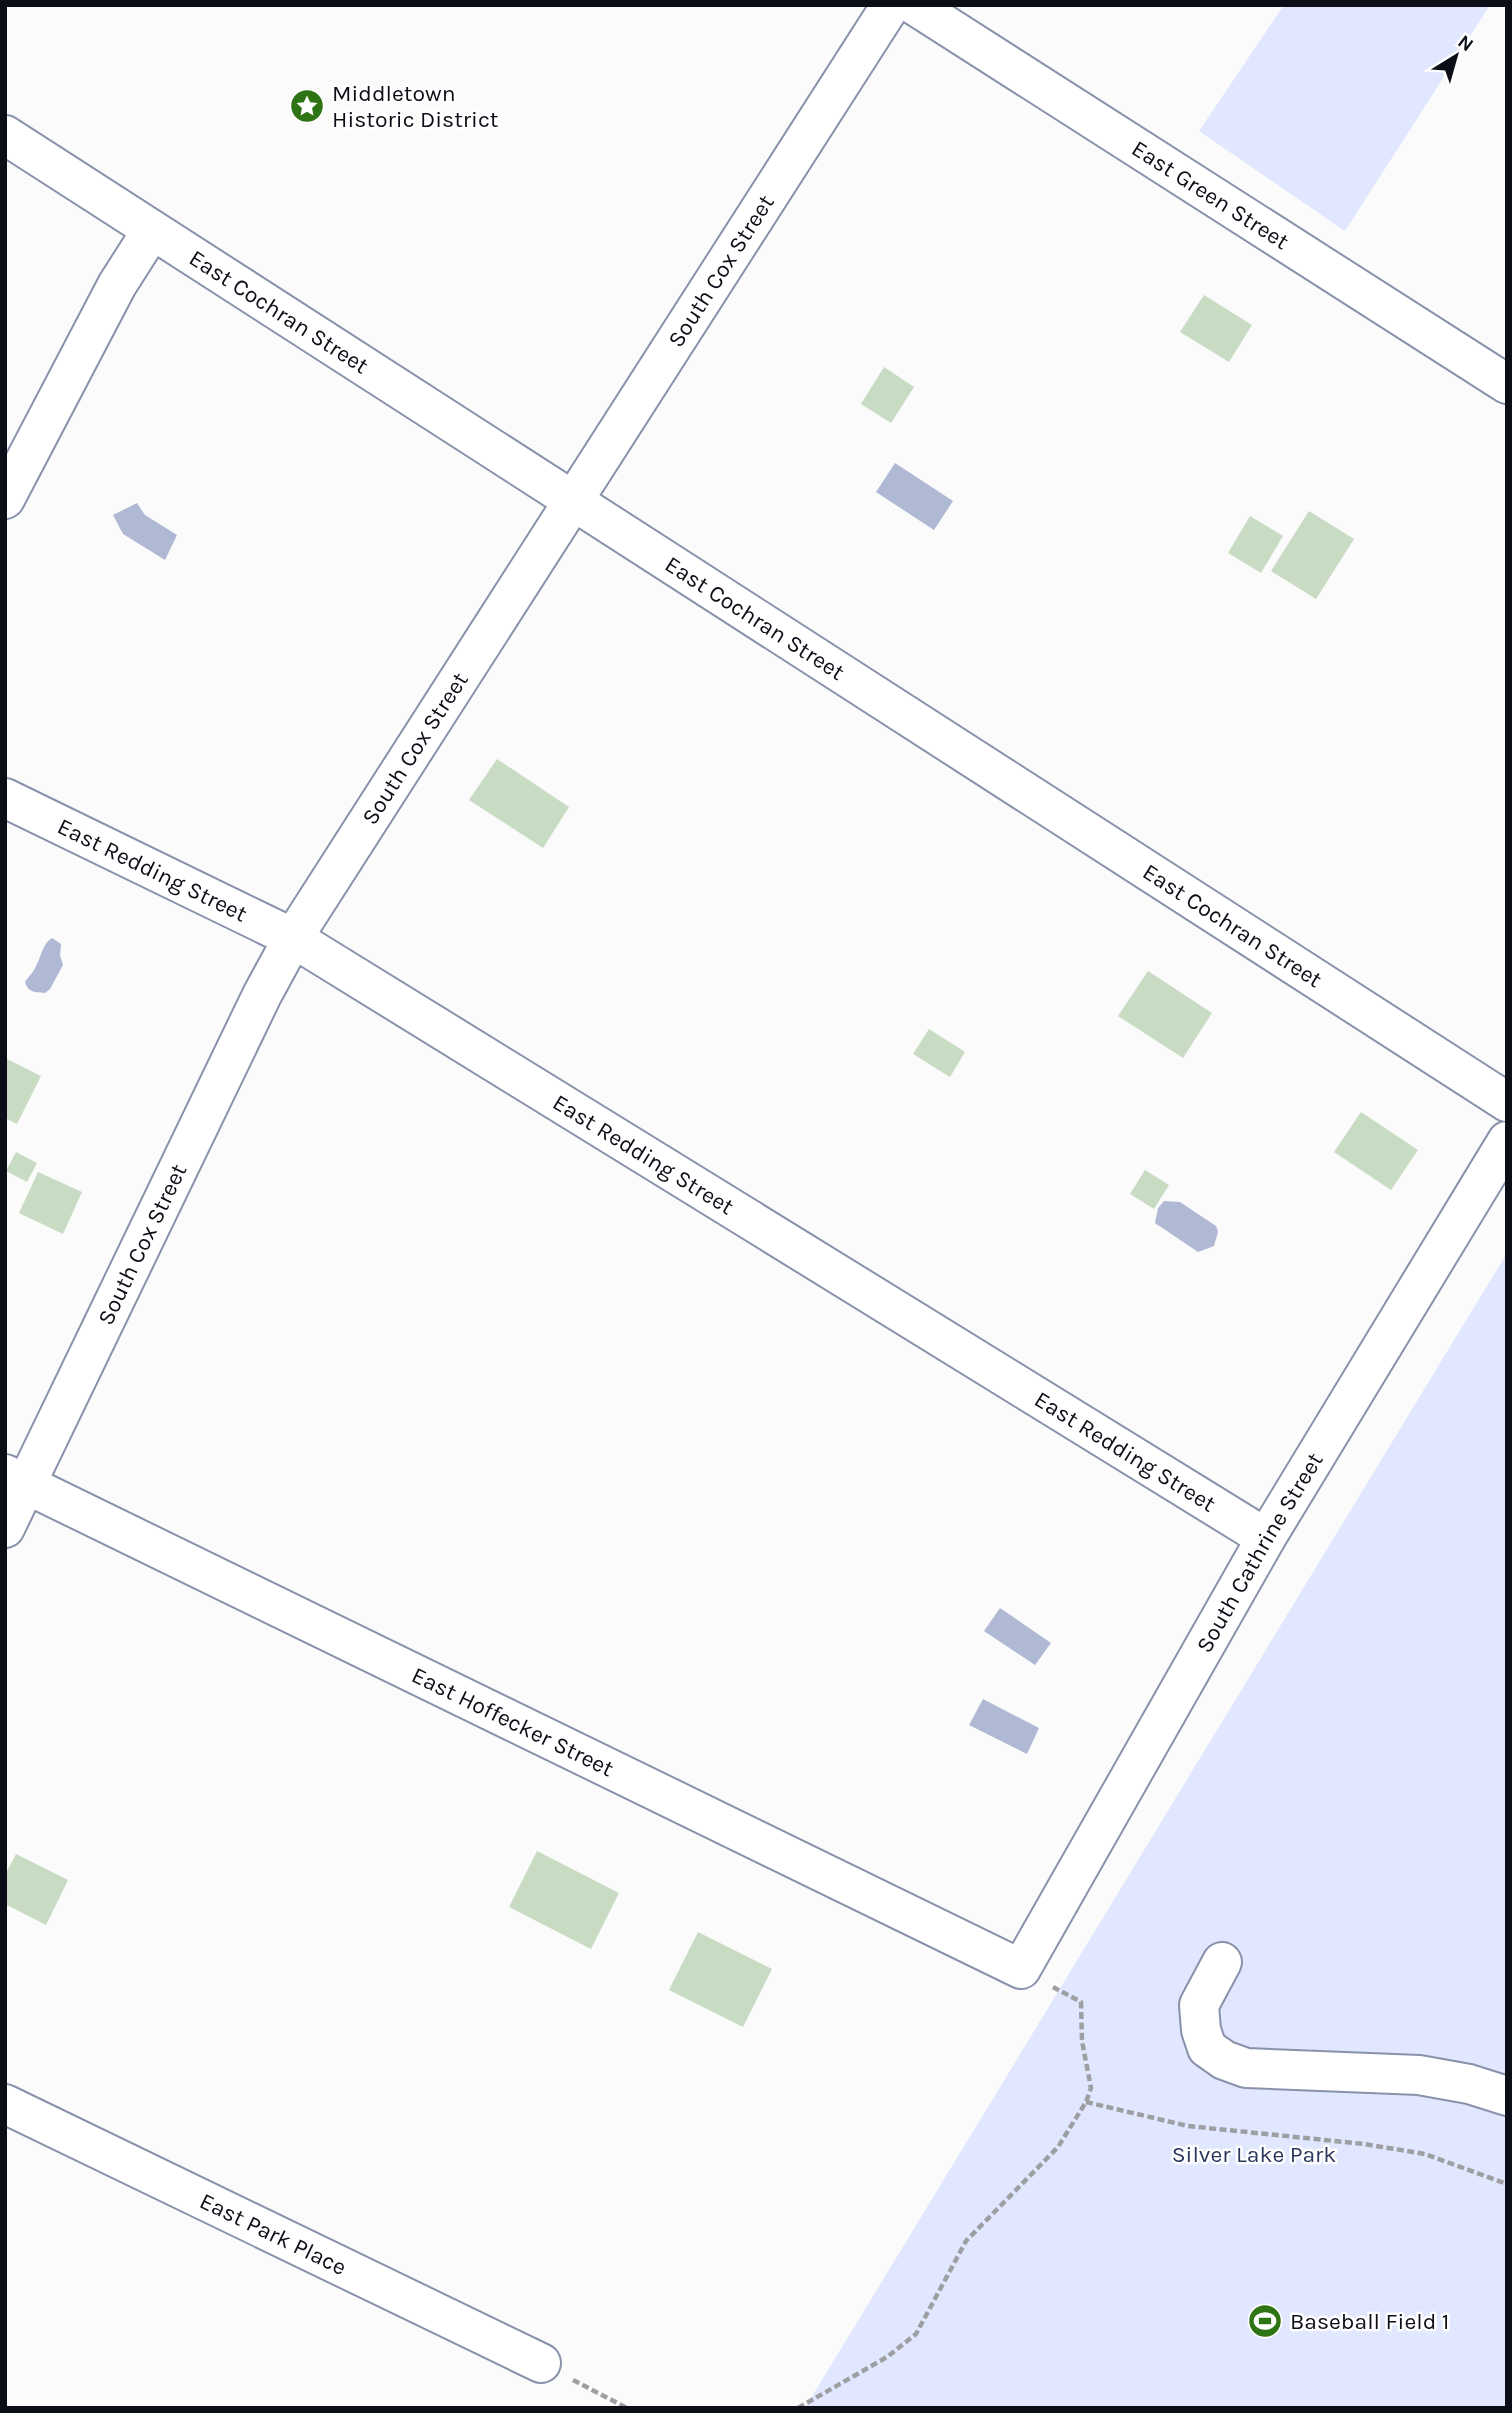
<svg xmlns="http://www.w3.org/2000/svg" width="1512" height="2413" font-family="Karla,sans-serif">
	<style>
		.green { fill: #e0e7fe }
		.water { fill: #afb9d4 }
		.building { fill: #c8dbc3 }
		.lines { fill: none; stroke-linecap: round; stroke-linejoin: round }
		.minor-casing { stroke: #8992ab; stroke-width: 42 }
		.path { stroke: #9e9fa2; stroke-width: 4.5; stroke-dasharray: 7 3.5; stroke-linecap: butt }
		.minor { stroke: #fff; stroke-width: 38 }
		.labels { text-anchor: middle; stroke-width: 5; stroke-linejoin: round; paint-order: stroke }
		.poi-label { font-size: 23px; fill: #0b0e16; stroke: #fff; text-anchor: start }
		.street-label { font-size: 23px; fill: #0b0e16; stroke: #fff }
		.park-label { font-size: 23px; fill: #2c375e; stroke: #fff }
	</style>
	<rect width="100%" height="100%" fill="#fbfbfb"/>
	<g class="green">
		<path d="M1284 5H1490L1345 231 1199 131Z"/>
		<path d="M1507 1253V2408H805Z"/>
	</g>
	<g class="water">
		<path d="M895 463 953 501 934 530 876 492Z"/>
		<path d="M137 503 145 515 177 535 165 560 123 534 113 515Z"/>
		<path d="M52 938 61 944 60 955 63 965 50 989 45 993C36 992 28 993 25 982 28 977 33 973 35 968 41 958 42 944 52 938Z"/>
		<path d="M1164 1201 1180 1202 1216 1226 1218 1232 1214 1246 1198 1252 1155 1223 1158 1208Z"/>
		<path d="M1000 1608 1051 1643 1035 1665 984 1631Z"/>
		<path d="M983 1699 1039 1728 1027 1754 969 1725Z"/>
	</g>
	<g class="building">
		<path d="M1204 295 1252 325 1229 362 1180 332Z"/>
		<path d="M884 367 914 387 891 423 861 404Z"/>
		<path d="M1309 511 1354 539 1316 599 1271 571Z"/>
		<path d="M1250 516 1283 536 1261 573 1228 553Z"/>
		<path d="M497 759 569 807 543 848 469 800Z"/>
		<path d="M1148 971 1212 1013 1183 1058 1118 1016Z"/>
		<path d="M929 1029 965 1052 950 1077 913 1054Z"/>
		<path d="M5 1058 41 1076 17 1124 5 1118Z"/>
		<path d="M1361 1112 1418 1150 1391 1190 1334 1152Z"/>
		<path d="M16 1152 37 1163 27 1182 6 1171Z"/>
		<path d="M1145 1170 1169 1185 1154 1209 1130 1194Z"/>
		<path d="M38 1172 82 1192 63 1234 19 1213Z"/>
		<path d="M537 1851 619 1893 591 1949 509 1907Z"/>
		<path d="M16 1854 68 1880 46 1925 5 1904V1875Z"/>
		<path d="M698 1932 772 1969 743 2027 669 1990Z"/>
	</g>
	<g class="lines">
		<g class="minor-casing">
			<g id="minor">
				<path id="s1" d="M914 5 1507 384"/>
				<path id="s2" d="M5 135 1507 1102"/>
				<path d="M5 499 117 285 152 230"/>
				<path id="s3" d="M5 798 293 938 1266 1538"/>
				<path id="s4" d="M5 1474 1021 1969 1266 1538 1507 1141"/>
				<path id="s5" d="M5 1528 262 995 293 938 891 5"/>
				<path d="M1222 1962 1199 2005 1201 2030 1207 2048 1224 2060 1246 2068 1419 2075 1469 2084 1507 2096"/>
				<path id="s6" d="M5 2104 541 2363"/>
			</g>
		</g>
		<g class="path">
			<path d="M1086 2102 1188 2126 1364 2144 1425 2154 1507 2184"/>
			<path d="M573 2380 627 2408"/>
			<path d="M798 2408 887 2357 916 2334 966 2241 1058 2147 1086 2102 1091 2088 1082 2041 1081 2002 1053 1987"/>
		</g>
		<use href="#minor" class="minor"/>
	</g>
	<defs>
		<g id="sight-disc" transform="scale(1.75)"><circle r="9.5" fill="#2f7414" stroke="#fff"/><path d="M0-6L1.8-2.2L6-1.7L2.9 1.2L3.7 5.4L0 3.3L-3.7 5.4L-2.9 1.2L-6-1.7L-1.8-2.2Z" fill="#fff"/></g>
		<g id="stadium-disc" transform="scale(1.75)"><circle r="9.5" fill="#2f7414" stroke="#fff"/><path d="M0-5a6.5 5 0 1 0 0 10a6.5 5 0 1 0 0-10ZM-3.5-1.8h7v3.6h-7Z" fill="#fff"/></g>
	</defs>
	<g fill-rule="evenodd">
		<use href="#sight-disc" x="307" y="106"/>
		<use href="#stadium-disc" x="1265" y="2321"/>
	</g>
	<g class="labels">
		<g class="poi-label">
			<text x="332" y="101">Middletown<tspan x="332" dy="26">Historic District</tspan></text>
			<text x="1290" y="2329">Baseball Field 1</text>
		</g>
		<g class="street-label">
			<text dy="8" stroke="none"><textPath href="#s1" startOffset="352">East Green Street</textPath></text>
			<text dy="8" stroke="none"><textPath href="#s5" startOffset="1449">South Cox Street</textPath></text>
			<text dy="8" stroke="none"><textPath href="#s2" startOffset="326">East Cochran Street</textPath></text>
			<text dy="8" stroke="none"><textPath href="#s2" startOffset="892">East Cochran Street</textPath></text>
			<text dy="8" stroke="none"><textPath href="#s5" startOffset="882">South Cox Street</textPath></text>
			<text dy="8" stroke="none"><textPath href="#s3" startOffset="164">East Redding Street</textPath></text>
			<text dy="8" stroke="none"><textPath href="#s2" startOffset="1460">East Cochran Street</textPath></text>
			<text dy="8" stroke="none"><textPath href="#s3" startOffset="732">East Redding Street</textPath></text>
			<text dy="8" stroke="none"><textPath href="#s5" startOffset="315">South Cox Street</textPath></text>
			<text dy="8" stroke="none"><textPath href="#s3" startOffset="1298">East Redding Street</textPath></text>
			<text dy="8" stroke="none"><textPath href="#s4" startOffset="1610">South Cathrine Street</textPath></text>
			<text dy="8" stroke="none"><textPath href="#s4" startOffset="565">East Hoffecker Street</textPath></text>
			<text dy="8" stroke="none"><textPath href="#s6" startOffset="298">East Park Place</textPath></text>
		</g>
		<g class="park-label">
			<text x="1254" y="2162">Silver Lake Park</text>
		</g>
	</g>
	<rect width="1512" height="2413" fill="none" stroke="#0b0e16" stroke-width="14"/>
	<g transform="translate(1456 56) rotate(37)" stroke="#ffffff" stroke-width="5" paint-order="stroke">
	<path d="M0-5L12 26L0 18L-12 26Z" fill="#0b0e16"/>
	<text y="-10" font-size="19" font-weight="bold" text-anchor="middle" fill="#0b0e16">N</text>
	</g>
</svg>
